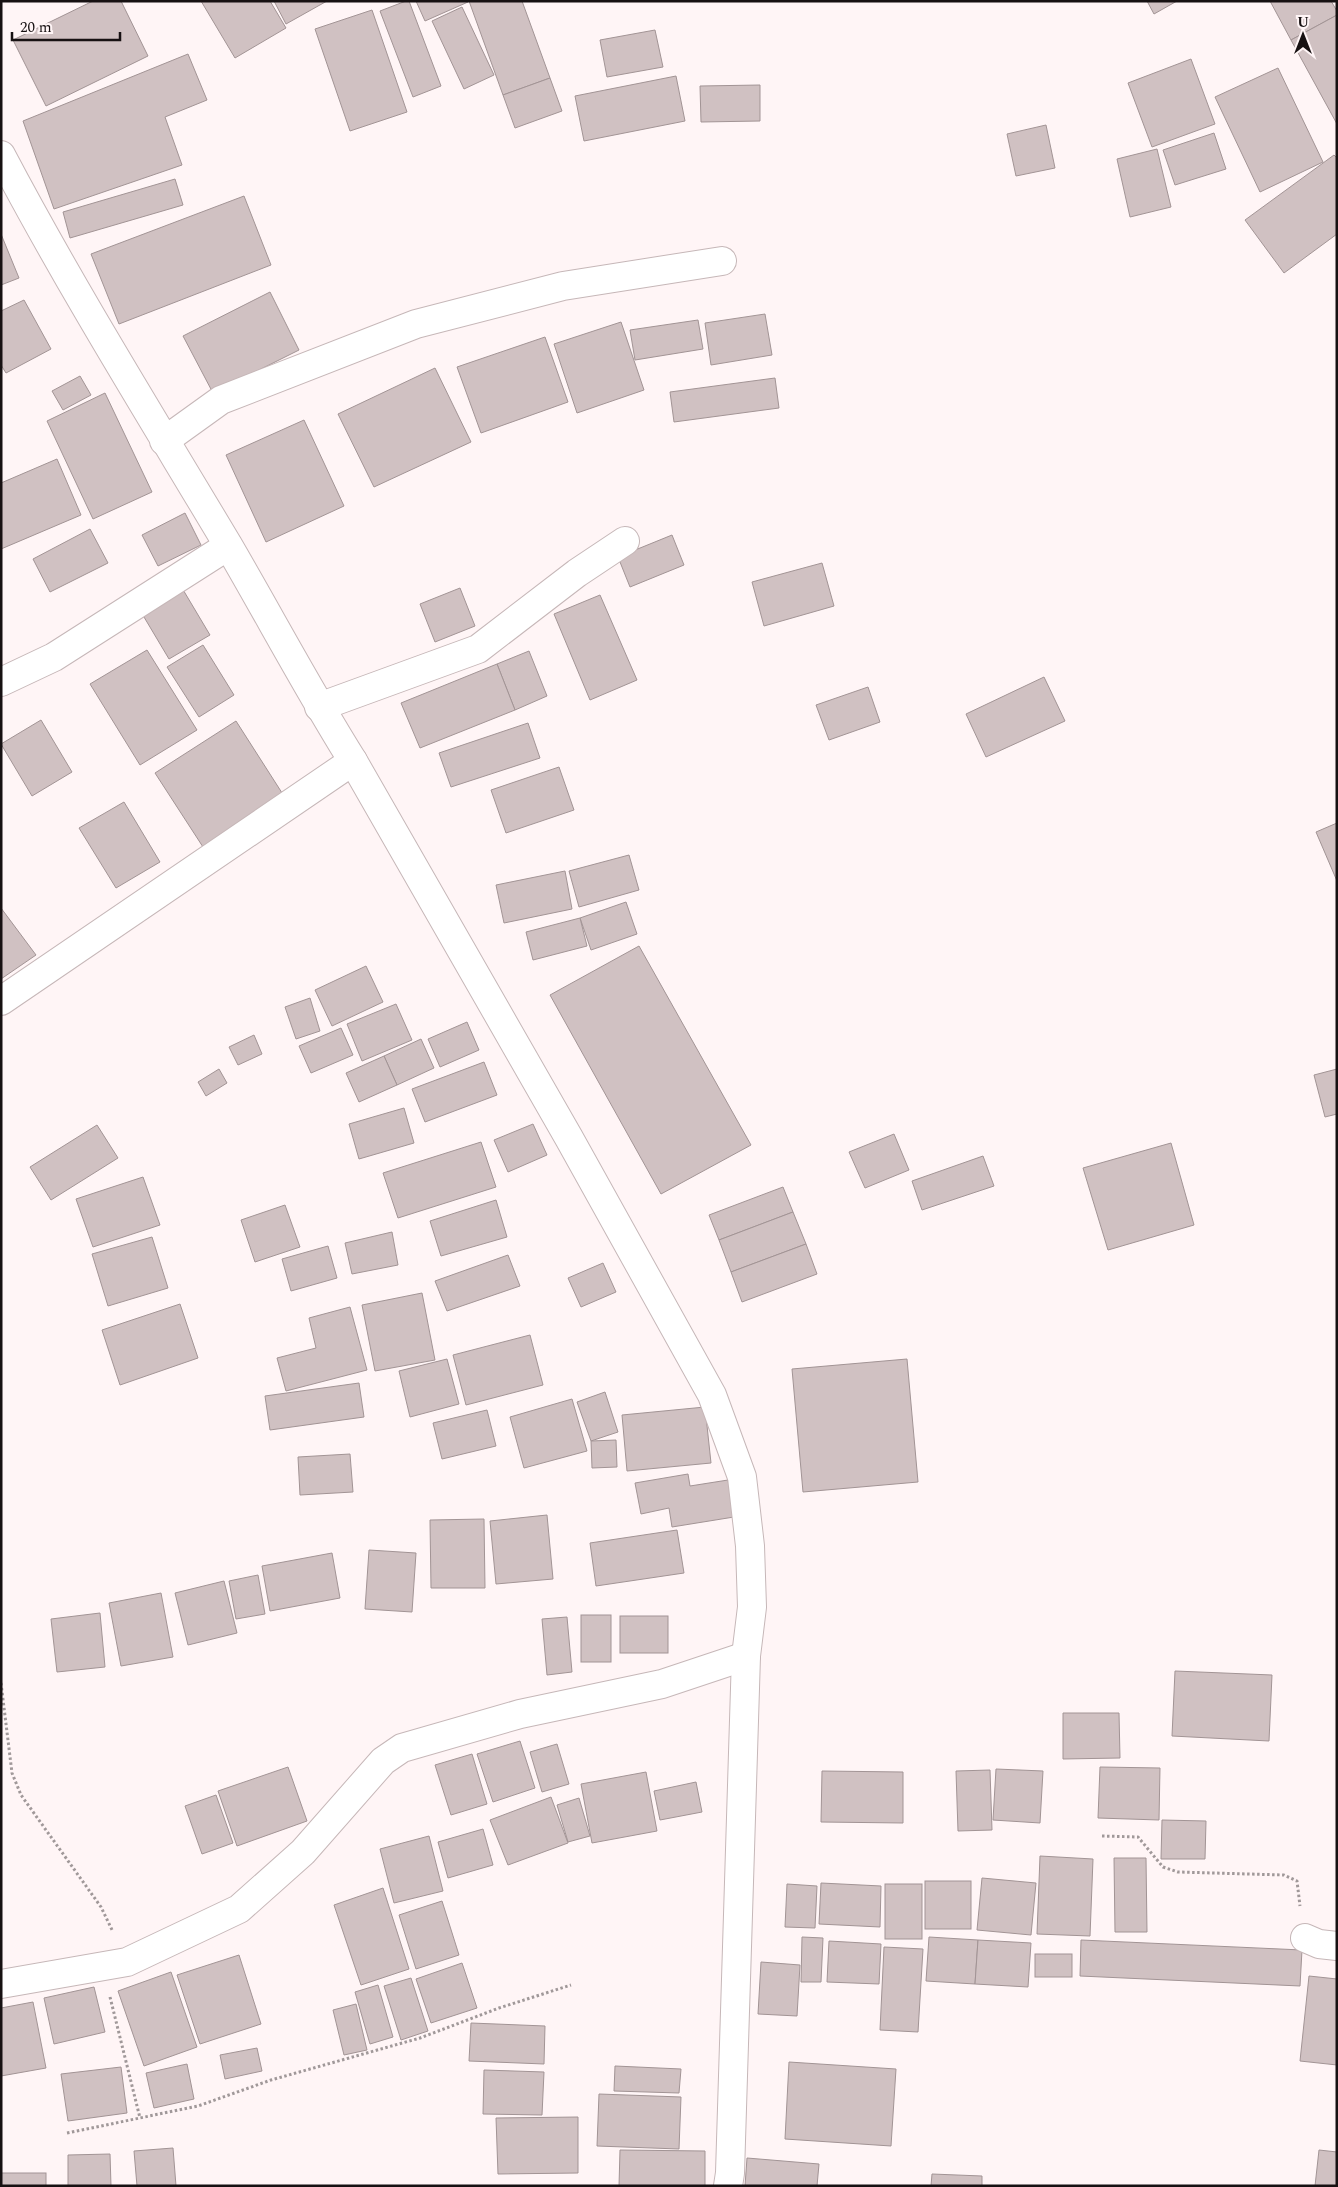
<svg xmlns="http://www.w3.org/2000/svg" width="1338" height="2187" font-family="Spectral,serif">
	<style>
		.building { fill: #d0c1c2; stroke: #a29495 }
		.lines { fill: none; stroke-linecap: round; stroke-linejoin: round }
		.street-casing { stroke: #c6b7b8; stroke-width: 30 }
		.path { stroke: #a09899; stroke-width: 3; stroke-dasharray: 2.5 2.5; stroke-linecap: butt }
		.street { stroke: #fff; stroke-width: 28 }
	</style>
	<rect width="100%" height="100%" fill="#fff5f6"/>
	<g class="building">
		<path d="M93 1H121L148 56 46 106 13 40Z"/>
		<path d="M201 1H270L286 28 235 58Z"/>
		<path d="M274 1H327L286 24Z"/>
		<path d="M406 1H409L441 86 413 97 380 11Z"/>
		<path d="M416 1H467L468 2 425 21Z"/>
		<path d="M469 1H522L550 78 503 95Z"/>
		<path d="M1147 1H1177L1154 14Z"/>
		<path d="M1270 1H1331L1337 11V15L1291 40Z"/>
		<path d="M462 7 494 75 464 89 432 21Z"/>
		<path d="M372 10 407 112 350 131 315 29Z"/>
		<path d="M1337 15V124L1291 40Z"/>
		<path d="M655 30 663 67 607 77 600 40Z"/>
		<path d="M188 54 207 100 165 117 182 165 54 209 23 121Z"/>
		<path d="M1191 59 1215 124 1152 147 1128 83Z"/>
		<path d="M1278 68 1323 162 1260 192 1215 97Z"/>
		<path d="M676 76 685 121 584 141 575 96Z"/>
		<path d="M550 78 562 111 515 128 503 95Z"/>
		<path d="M760 85V121L701 122 700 86Z"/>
		<path d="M1046 125 1055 168 1016 176 1007 134Z"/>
		<path d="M1214 133 1226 169 1175 185 1163 150Z"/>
		<path d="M1157 149 1171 207 1130 217 1117 159Z"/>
		<path d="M1334 155 1337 158V234L1284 273 1245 220Z"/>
		<path d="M175 179 183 205 70 238 63 212Z"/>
		<path d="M244 196 271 265 119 324 91 254Z"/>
		<path d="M1 234 19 278 1 285Z"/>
		<path d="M270 292 299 350 213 393 183 336Z"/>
		<path d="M24 300 51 349 6 373 1 365V311Z"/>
		<path d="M765 314 772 355 711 365 705 323Z"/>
		<path d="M698 320 703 349 635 360 630 330Z"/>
		<path d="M621 322 644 390 577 413 554 344Z"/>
		<path d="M545 337 568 402 481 433 457 367Z"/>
		<path d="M435 368 471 442 374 487 338 414Z"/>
		<path d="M80 376 91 395 63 410 52 391Z"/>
		<path d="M775 378 779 408 674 422 670 392Z"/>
		<path d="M105 393 152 492 93 519 47 421Z"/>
		<path d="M304 420 344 506 266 542 226 455Z"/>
		<path d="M57 459 81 515 1 549V483Z"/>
		<path d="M185 513 201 545 158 566 142 535Z"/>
		<path d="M90 529 108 563 50 592 33 559Z"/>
		<path d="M672 535 684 565 630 587 618 557Z"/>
		<path d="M822 563 834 606 764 626 752 582Z"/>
		<path d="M182 588 210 635 169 659 141 612Z"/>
		<path d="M460 588 475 626 435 642 420 604Z"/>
		<path d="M600 595 637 680 590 700 554 614Z"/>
		<path d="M203 645 234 695 199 717 167 667Z"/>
		<path d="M147 650 197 730 140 765 90 684Z"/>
		<path d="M529 651 547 696 515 710 497 664Z"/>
		<path d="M497 664 515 710 420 748 401 703Z"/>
		<path d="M1044 677 1065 721 986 757 966 714Z"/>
		<path d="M868 687 880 722 829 740 816 705Z"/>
		<path d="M41 720 72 772 32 796 1 744Z"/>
		<path d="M236 721 284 796 203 847 155 773Z"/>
		<path d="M528 723 540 758 451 787 439 753Z"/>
		<path d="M559 767 574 810 506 833 491 790Z"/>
		<path d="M124 802 160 862 116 888 79 828Z"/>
		<path d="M1337 823V881L1316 832Z"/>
		<path d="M629 855 639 890 579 907 569 871Z"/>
		<path d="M565 871 572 909 504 923 496 885Z"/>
		<path d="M626 902 637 934 591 950 580 918Z"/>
		<path d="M1 908 36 955 1 979Z"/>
		<path d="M580 918 587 946 533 960 526 932Z"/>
		<path d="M639 946 751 1145 661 1194 550 995Z"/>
		<path d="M366 966 383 1002 332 1026 315 990Z"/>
		<path d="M310 998 320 1031 296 1039 285 1007Z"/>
		<path d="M396 1004 412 1040 362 1061 347 1024Z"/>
		<path d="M467 1022 479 1050 440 1067 428 1039Z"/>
		<path d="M341 1028 353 1055 311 1073 299 1046Z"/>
		<path d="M254 1035 262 1054 238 1065 229 1047Z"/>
		<path d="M421 1039 434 1068 397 1085 384 1056Z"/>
		<path d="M384 1056 397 1085 359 1102 346 1073Z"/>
		<path d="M484 1062 497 1095 425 1122 412 1089Z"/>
		<path d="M219 1069 227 1083 206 1096 198 1082Z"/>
		<path d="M1337 1069V1114L1325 1117 1314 1075Z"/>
		<path d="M404 1108 414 1143 359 1159 349 1124Z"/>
		<path d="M533 1124 547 1155 508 1172 494 1140Z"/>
		<path d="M97 1125 118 1158 51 1200 30 1167Z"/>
		<path d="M894 1134 909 1170 865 1188 849 1152Z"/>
		<path d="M481 1142 496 1187 398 1218 383 1173Z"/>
		<path d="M1171 1143 1194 1225 1108 1250 1083 1168Z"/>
		<path d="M983 1156 994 1186 922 1210 912 1181Z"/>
		<path d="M143 1177 160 1225 93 1247 76 1199Z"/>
		<path d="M783 1187 793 1212 719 1240 709 1215Z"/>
		<path d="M496 1200 507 1237 441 1256 430 1221Z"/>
		<path d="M285 1205 300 1247 255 1262 241 1220Z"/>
		<path d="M793 1212 806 1244 731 1272 719 1240Z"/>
		<path d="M392 1232 398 1265 352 1274 345 1243Z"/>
		<path d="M152 1237 168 1288 108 1306 92 1254Z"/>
		<path d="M806 1244 817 1274 742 1302 731 1272Z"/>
		<path d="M328 1246 337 1278 291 1291 282 1259Z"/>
		<path d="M508 1255 520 1286 447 1311 435 1281Z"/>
		<path d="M603 1263 616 1292 581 1307 568 1278Z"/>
		<path d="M422 1293 435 1360 375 1371 362 1305Z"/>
		<path d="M180 1304 198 1358 120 1385 102 1330Z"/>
		<path d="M350 1307 367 1370 286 1391 277 1358 316 1348 309 1318Z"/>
		<path d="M530 1335 543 1385 466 1405 453 1355Z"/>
		<path d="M447 1359 459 1404 410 1417 399 1371Z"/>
		<path d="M907 1359 918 1482 803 1492 792 1369Z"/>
		<path d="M359 1383 364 1417 270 1430 265 1396Z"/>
		<path d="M605 1392 618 1432 591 1441 577 1402Z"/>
		<path d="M572 1399 587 1451 524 1468 510 1417Z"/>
		<path d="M705 1407 711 1463 627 1471 622 1415Z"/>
		<path d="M487 1410 496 1446 442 1459 433 1423Z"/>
		<path d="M616 1440 617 1467 592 1468 591 1441Z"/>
		<path d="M350 1454 353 1492 300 1495 298 1457Z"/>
		<path d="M688 1474 690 1486 728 1480 734 1517 672 1527 669 1508 641 1514 635 1483Z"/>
		<path d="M547 1515 553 1579 496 1584 490 1521Z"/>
		<path d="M484 1519 485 1588H431L430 1520Z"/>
		<path d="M677 1530 684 1573 596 1586 590 1543Z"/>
		<path d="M369 1550 416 1553 412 1612 365 1609Z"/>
		<path d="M332 1553 340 1598 270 1611 262 1566Z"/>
		<path d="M258 1575 265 1614 236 1619 229 1581Z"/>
		<path d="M224 1581 237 1633 188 1645 175 1593Z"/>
		<path d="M161 1593 173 1657 121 1666 109 1603Z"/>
		<path d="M100 1613 105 1667 57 1672 51 1619Z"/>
		<rect x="581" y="1615" width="30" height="47"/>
		<rect x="620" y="1616" width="48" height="37"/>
		<path d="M567 1617 572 1672 547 1675 542 1619Z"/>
		<path d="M1175 1671 1272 1675 1269 1741 1172 1736Z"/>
		<path d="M1063 1713H1119L1120 1758 1063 1759Z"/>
		<path d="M520 1741 535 1788 493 1802 477 1754Z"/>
		<path d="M557 1744 569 1784 542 1792 530 1752Z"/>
		<path d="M472 1754 487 1804 451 1815 435 1765Z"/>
		<path d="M288 1767 307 1821 237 1846 218 1791Z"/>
		<path d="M1100 1767 1160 1768 1159 1820 1098 1818Z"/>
		<path d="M996 1769 1043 1771 1040 1823 993 1820Z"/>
		<path d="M990 1770 992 1830 958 1831 956 1771Z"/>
		<path d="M822 1771 903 1772V1823L821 1822Z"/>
		<path d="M646 1772 657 1831 592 1843 581 1784Z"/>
		<path d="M696 1782 702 1812 660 1820 654 1791Z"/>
		<path d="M216 1795 233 1843 202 1854 185 1806Z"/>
		<path d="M551 1797 568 1843 508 1865 490 1820Z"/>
		<path d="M579 1798 590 1836 568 1842 557 1805Z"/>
		<path d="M1162 1820 1206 1821 1205 1859H1161Z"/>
		<path d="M483 1829 493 1865 448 1878 438 1842Z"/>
		<path d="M429 1836 443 1891 394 1903 380 1849Z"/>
		<path d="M1040 1856 1093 1859 1090 1936 1037 1934Z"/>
		<path d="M1114 1858H1146L1147 1932H1115Z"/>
		<path d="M982 1878 1036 1883 1031 1935 977 1930Z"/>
		<rect x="925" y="1881" width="46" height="48"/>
		<path d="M821 1883 881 1886 880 1927 819 1924Z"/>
		<path d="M787 1884 817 1886 815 1928 785 1927Z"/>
		<rect x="885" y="1884" width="37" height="55"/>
		<path d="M383 1888 409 1969 361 1985 334 1905Z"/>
		<path d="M442 1901 459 1955 416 1969 399 1915Z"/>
		<path d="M802 1937 823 1938 821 1982H801Z"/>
		<path d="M929 1937 978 1940 975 1984 926 1981Z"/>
		<path d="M978 1940 1031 1943 1028 1987 975 1984Z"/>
		<path d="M1081 1940 1302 1950 1300 1986 1080 1976Z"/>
		<path d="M829 1941 881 1944 879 1984 827 1982Z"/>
		<path d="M884 1947 923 1949 918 2032 880 2030Z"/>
		<rect x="1035" y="1954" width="37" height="23"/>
		<path d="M239 1955 261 2024 200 2044 177 1975Z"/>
		<path d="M761 1962 800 1965 797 2016 758 2014Z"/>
		<path d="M462 1963 477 2008 431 2023 416 1979Z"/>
		<path d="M171 1972 197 2047 144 2066 118 1991Z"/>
		<path d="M1309 1976 1337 1979V2065L1300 2061Z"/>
		<path d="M411 1978 428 2031 401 2040 384 1986Z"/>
		<path d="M378 1985 393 2037 370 2044 355 1992Z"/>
		<path d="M94 1987 105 2032 54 2044 44 1998Z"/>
		<path d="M33 2002 46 2068 1 2076V2008Z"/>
		<path d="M356 2004 367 2050 344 2055 333 2010Z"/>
		<path d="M471 2023 545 2026 544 2064 469 2061Z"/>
		<path d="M257 2048 262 2071 225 2079 220 2055Z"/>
		<path d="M789 2062 896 2069 891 2146 785 2139Z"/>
		<path d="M187 2064 194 2099 154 2108 146 2073Z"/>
		<path d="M615 2066 681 2069 679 2093 614 2091Z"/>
		<path d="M121 2067 127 2113 68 2121 61 2074Z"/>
		<path d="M484 2070 544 2072 542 2115 483 2114Z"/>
		<path d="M599 2094 681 2097 679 2149 597 2146Z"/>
		<path d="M578 2117V2173L498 2174 496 2118Z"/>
		<path d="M173 2148 176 2186H137L134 2151Z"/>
		<path d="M620 2150 705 2151V2186H619Z"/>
		<path d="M1319 2150 1337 2152V2186H1315Z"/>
		<path d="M110 2154 111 2186H68V2155Z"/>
		<path d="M747 2158 819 2164 817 2186H745Z"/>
		<rect x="1" y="2173" width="45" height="13"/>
		<path d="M932 2174 982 2176V2186H931Z"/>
	</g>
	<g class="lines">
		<g class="street-casing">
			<g id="street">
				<path d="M1 155C71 288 151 416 228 545 270 617 309 691 353 761L569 1138 712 1395 742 1477 750 1546 752 1607 746 1656 730 2173 728 2186"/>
				<path d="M164 441 221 400 416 324 563 286 722 261"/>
				<path d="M1 682 54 657 228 546"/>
				<path d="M319 707 478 649 577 573 625 541"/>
				<path d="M1 1001 353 761"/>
				<path d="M1305 1938 1319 1944 1337 1946"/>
				<path d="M1 1984 127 1962 239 1909 303 1852 383 1761 402 1748 520 1714 662 1684 746 1656"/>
			</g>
		</g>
		<g class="path">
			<path d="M1 1683 12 1773 21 1795 101 1907 113 1932"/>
			<path d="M1102 1836 1138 1837 1163 1867 1178 1872 1284 1875 1297 1881 1300 1906"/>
			<path d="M110 1997 140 2118"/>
			<path d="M67 2133 198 2106 271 2080 420 2038 499 2008 571 1985"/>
		</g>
		<use href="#street" class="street"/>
	</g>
	<rect width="1338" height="2187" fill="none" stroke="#171112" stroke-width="5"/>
	<g transform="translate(1303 35)" stroke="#fff5f6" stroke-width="4" paint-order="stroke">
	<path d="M0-4L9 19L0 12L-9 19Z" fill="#171112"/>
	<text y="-8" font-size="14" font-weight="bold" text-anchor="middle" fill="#171112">U</text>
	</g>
	<path d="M12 32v8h108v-8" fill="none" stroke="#171112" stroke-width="2.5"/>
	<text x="20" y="32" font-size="15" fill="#171112" stroke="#fff5f6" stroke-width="4" paint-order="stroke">20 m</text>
</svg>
